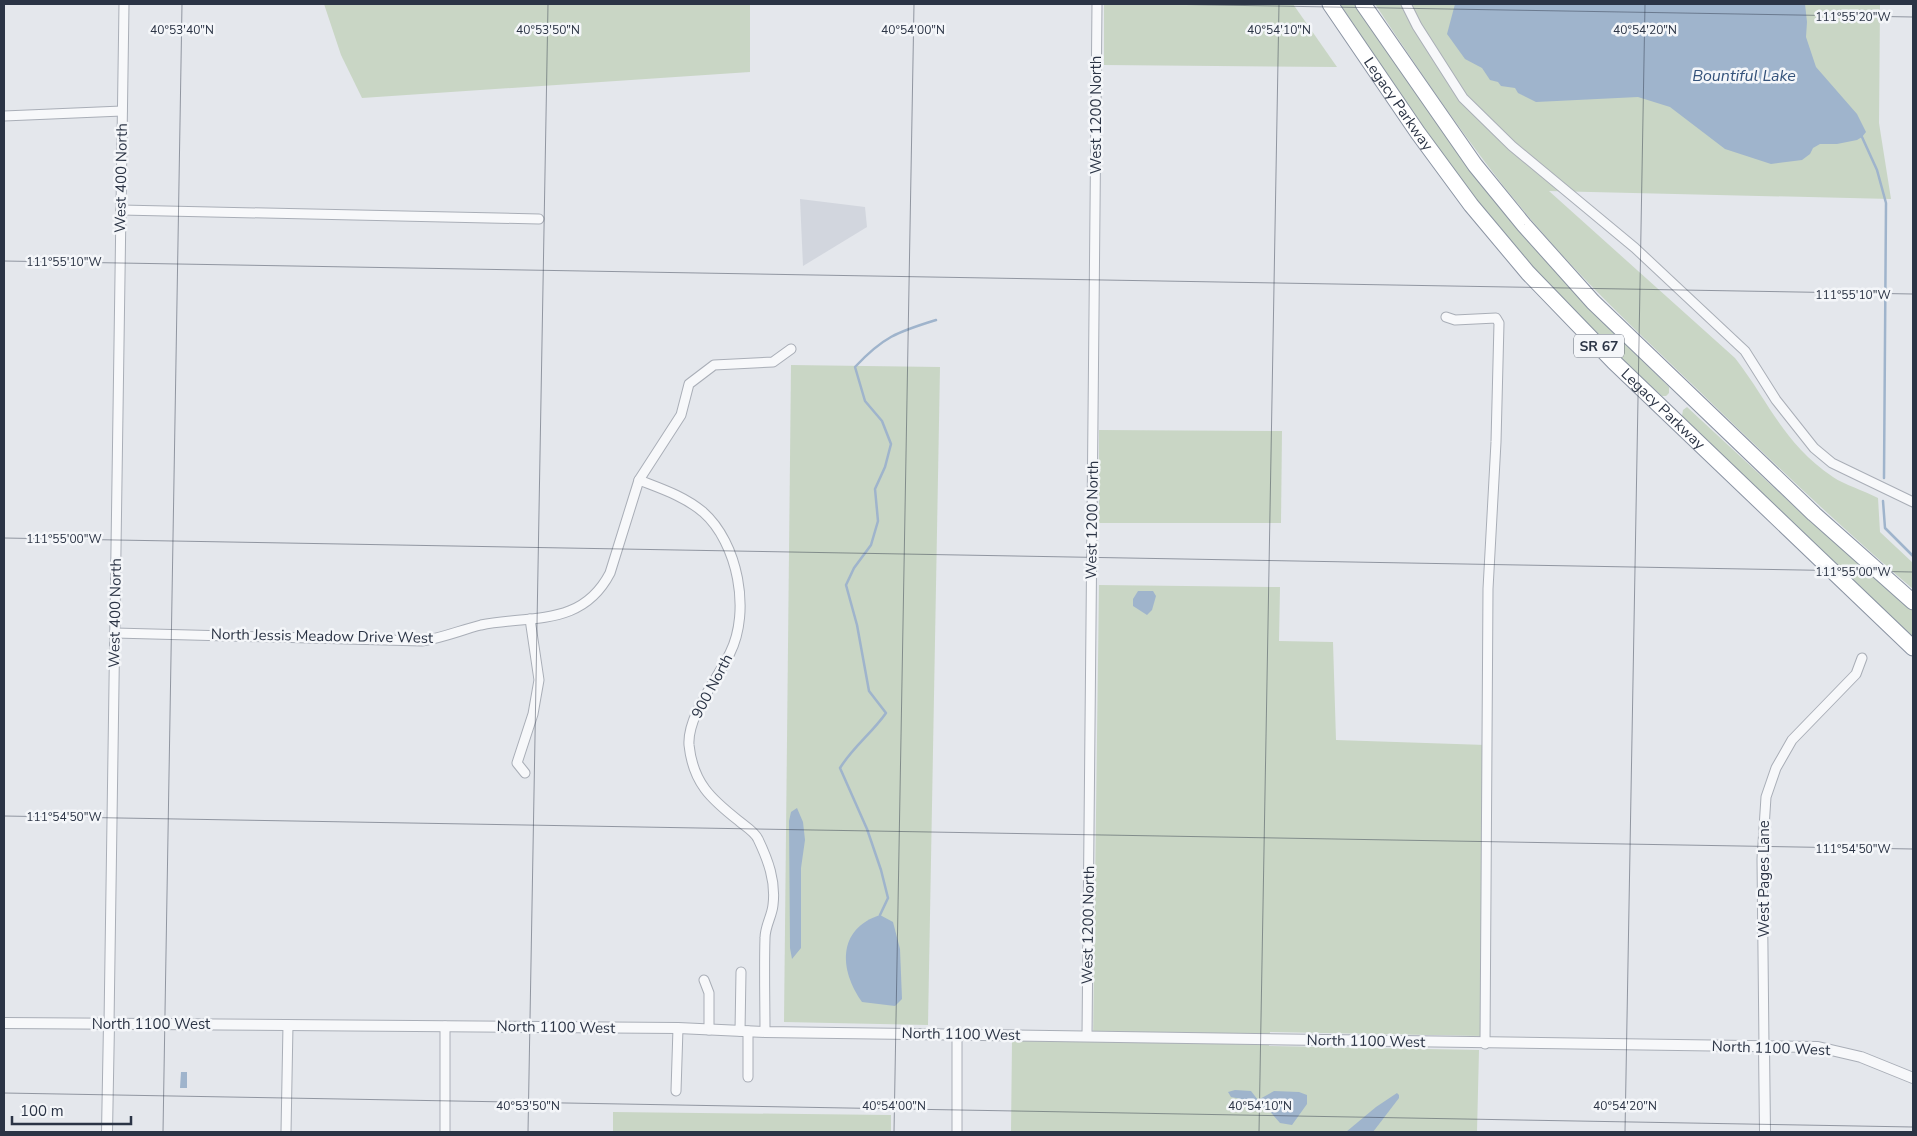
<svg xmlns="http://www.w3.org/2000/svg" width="1917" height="1136" font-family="'Nunito Sans',sans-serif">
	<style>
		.built { fill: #d2d6de }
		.green { fill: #c9d6c5 }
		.water { fill: #9fb4cc }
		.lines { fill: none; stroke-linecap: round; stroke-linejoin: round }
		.stream { stroke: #9fb4cc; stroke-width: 2.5 }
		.minor-casing { stroke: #a9aeb7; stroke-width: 11 }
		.tertiary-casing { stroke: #a9aeb7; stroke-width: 12 }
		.motorway-casing { stroke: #8b94a3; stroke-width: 17 }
		.minor { stroke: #f7f8fa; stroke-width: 9 }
		.tertiary { stroke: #f7f8fa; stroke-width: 10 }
		.motorway { stroke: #fff; stroke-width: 15 }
		.ticks { fill: none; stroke: #2b3445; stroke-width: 1; stroke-opacity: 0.45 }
		.labels { text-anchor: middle; stroke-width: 5; stroke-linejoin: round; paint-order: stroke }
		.shield { fill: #f4f6f9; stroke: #676e7b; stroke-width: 1 }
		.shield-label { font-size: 14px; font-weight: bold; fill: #2b3445 }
		.street-label { font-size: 15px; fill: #2b3445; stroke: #f4f6f9 }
		.water-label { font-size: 16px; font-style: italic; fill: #34527a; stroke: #f4f6f9 }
		.ticks-label { font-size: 12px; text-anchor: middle; fill: #2b3445; stroke: #f4f6f9; stroke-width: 5; stroke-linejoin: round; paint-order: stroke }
	</style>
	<rect width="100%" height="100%" fill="#e4e7ec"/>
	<path class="built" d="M800 199 865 207 867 227 803 266Z"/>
	<g class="green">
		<path d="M324 4H750V72L362 98 341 55Z"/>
		<path d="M1104 4H1293L1337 67 1104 65Z"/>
		<path d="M1340 4H1355C1404 76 1452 149 1507 216 1557 277 1613 332 1669 387V393L1666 396H1662C1611 349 1560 301 1515 247 1451 171 1396 87 1340 4Z"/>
		<path d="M1375 4H1880L1879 123 1891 199 1549 191 1735 358C1770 403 1782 442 1833 477 1843 484 1865 491 1878 498L1880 532 1913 563V589C1838 525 1766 456 1695 387 1642 336 1588 286 1540 230 1479 160 1426 81 1375 4Z"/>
		<path d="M791 365 940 367 928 1025 784 1022Z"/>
		<path d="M1687 407 1810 521 1913 611V638L1682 416 1683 410Z"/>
		<path d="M1099 430 1282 431 1281 523H1099Z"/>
		<path d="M1099 585 1280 587 1279 641 1333 642 1336 740 1486 745 1481 1036 1270 1032 1269 1046 1479 1050 1477 1132H1011L1012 1041 1093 1042Z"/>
		<path d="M613 1112 891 1115V1132H613Z"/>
	</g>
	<g class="water">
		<path d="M1455 4H1805L1807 22 1806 37 1816 67 1857 114 1866 132 1862 137 1857 140 1837 144H1820L1813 148 1810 154 1802 160 1771 164 1725 149 1670 107 1638 97 1536 102 1518 93 1515 88 1501 86 1498 82 1490 80 1482 68 1465 59 1447 34Z"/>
		<path d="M1138 591H1153L1156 596 1152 610 1147 615 1133 606V599Z"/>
		<path d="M797 808 803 822 805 840 801 868V948L792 959 790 948 789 821 791 812Z"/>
		<path d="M880 915 893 922 900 949 902 999 895 1006 862 1002C839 970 837 929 880 915Z"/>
		<path d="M181 1072H187V1088H180Z"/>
		<path d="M1235 1090 1251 1091 1258 1100 1274 1091 1299 1092 1307 1095V1104L1292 1125 1280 1123 1267 1108H1258L1246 1100 1231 1097 1228 1092Z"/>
		<path d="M1397 1093 1399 1095V1098L1373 1132H1346L1376 1107Z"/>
	</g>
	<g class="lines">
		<g class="stream">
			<path d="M1862 137 1877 170 1886 203 1884 478"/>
			<path d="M1883 501 1885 528 1913 556"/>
			<path d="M880 915 888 898 881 870 867 829 840 768C853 747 872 733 886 713L869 691 857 625 846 585 854 568 871 545 878 521 875 489 885 467 891 444 882 421 865 401 855 367C883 337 897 332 936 320"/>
		</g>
		<g class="minor-casing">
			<g id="minor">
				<path d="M1406 4 1417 26 1463 98 1512 146 1635 248 1745 351 1776 400 1814 448 1832 463 1913 502"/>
				<path d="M4 116 122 111"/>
				<path d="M121 210 539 219"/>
				<path d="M1446 317 1455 320 1496 318 1499 323 1496 442 1488 589 1485 1044"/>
				<path d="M639 480C662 489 684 496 703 512 738 543 751 611 730 653 718 678 687 716 689 745 693 783 711 799 739 821 745 826 755 832 758 839 768 860 776 881 773 905 772 916 765 926 765 938 764 969 765 1001 765 1032"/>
				<path d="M115 633 422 641C442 638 461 630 481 625 532 615 582 627 610 573L639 480 681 415 689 384 714 365 773 362 791 349"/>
				<path d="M525 773 517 763 533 714 539 680 530 619"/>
				<path d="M704 980 709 993V1030"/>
				<path d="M109 1024 124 4"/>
				<path d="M740 1031 741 972"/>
				<path d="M748 1031V1077"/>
				<path d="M1087 1036 1097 4"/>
				<path d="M1764 1046 1762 859 1766 797 1776 768 1792 740 1856 674 1862 658"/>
				<path d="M676 1091 678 1028"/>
				<path d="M286 1132 288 1025"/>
				<path d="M445 1132V1026"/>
				<path d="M957 1132V1034"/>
			</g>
		</g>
		<g class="tertiary-casing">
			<g id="tertiary">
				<path d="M4 1023 678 1028 765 1032 1818 1047 1861 1057 1913 1078"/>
				<path d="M1764 1046 1765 1132"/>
				<path d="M107 1132 109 1024"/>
			</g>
		</g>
		<g class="motorway-casing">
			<g id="motorway">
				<path id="s1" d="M1330 4 1418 133 1471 205 1528 273 1614 362 1913 648"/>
				<path d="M1363 4 1475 165 1524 225 1593 302 1814 514 1913 602"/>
			</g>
		</g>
		<use href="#minor" class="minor"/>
		<use href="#tertiary" class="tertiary"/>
		<use href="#motorway" class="motorway"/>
	</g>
	<path class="ticks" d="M1157 4 1913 17M4 261 1913 294M4 538 1913 572M4 816 1913 849M4 1093 1913 1127M163 1132 182 4M528 1132 548 4M894 1132 914 4M1259 1132 1279 4M1625 1132 1645 4"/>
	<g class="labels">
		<rect class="shield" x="1574" y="334.5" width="50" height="23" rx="4"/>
		<g class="shield-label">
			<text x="1599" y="351">SR 67</text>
		</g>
		<g class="street-label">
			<text dy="5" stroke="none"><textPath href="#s1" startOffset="121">Legacy Parkway</textPath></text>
			<text transform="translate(1096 115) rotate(-90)" y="5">West 1200 North</text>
			<text transform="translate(121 178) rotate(-89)" y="5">West 400 North</text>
			<text dy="5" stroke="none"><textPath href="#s1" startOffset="526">Legacy Parkway</textPath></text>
			<text transform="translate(1092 520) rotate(-89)" y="5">West 1200 North</text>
			<text transform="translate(115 613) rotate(-89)" y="5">West 400 North</text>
			<text transform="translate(322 636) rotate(1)" y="5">North Jessis Meadow Drive West</text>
			<text transform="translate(712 686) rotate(-62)" y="5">900 North</text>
			<text transform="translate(1764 879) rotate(-90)" y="5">West Pages Lane</text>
			<text transform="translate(1088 925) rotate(-89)" y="5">West 1200 North</text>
			<text x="151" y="1029">North 1100 West</text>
			<text transform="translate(556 1027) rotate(1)" y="5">North 1100 West</text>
			<text transform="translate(961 1034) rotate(1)" y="5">North 1100 West</text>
			<text transform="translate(1366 1041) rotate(1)" y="5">North 1100 West</text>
			<text transform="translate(1771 1048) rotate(2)" y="5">North 1100 West</text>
		</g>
		<g class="water-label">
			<text x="1744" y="81">Bountiful Lake</text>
		</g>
	</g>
	<g class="ticks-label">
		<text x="1853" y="21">111°55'20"W</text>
		<text x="182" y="34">40°53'40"N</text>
		<text x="548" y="34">40°53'50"N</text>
		<text x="913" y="34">40°54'00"N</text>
		<text x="1279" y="34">40°54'10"N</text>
		<text x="1645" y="34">40°54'20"N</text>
		<text x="64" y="266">111°55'10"W</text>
		<text x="1853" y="299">111°55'10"W</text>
		<text x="64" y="543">111°55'00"W</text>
		<text x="1853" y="576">111°55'00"W</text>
		<text x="64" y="821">111°54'50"W</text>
		<text x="1853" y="853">111°54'50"W</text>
		<text x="528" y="1110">40°53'50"N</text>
		<text x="894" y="1110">40°54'00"N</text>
		<text x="1260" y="1110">40°54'10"N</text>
		<text x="1625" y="1110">40°54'20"N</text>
	</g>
	<rect width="1917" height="1136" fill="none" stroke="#2b3445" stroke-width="10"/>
	<path d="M12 1116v8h119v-8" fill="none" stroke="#2b3445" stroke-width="2.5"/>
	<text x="20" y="1116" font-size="15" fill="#2b3445" stroke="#f4f6f9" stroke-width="4" paint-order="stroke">100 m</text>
</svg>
